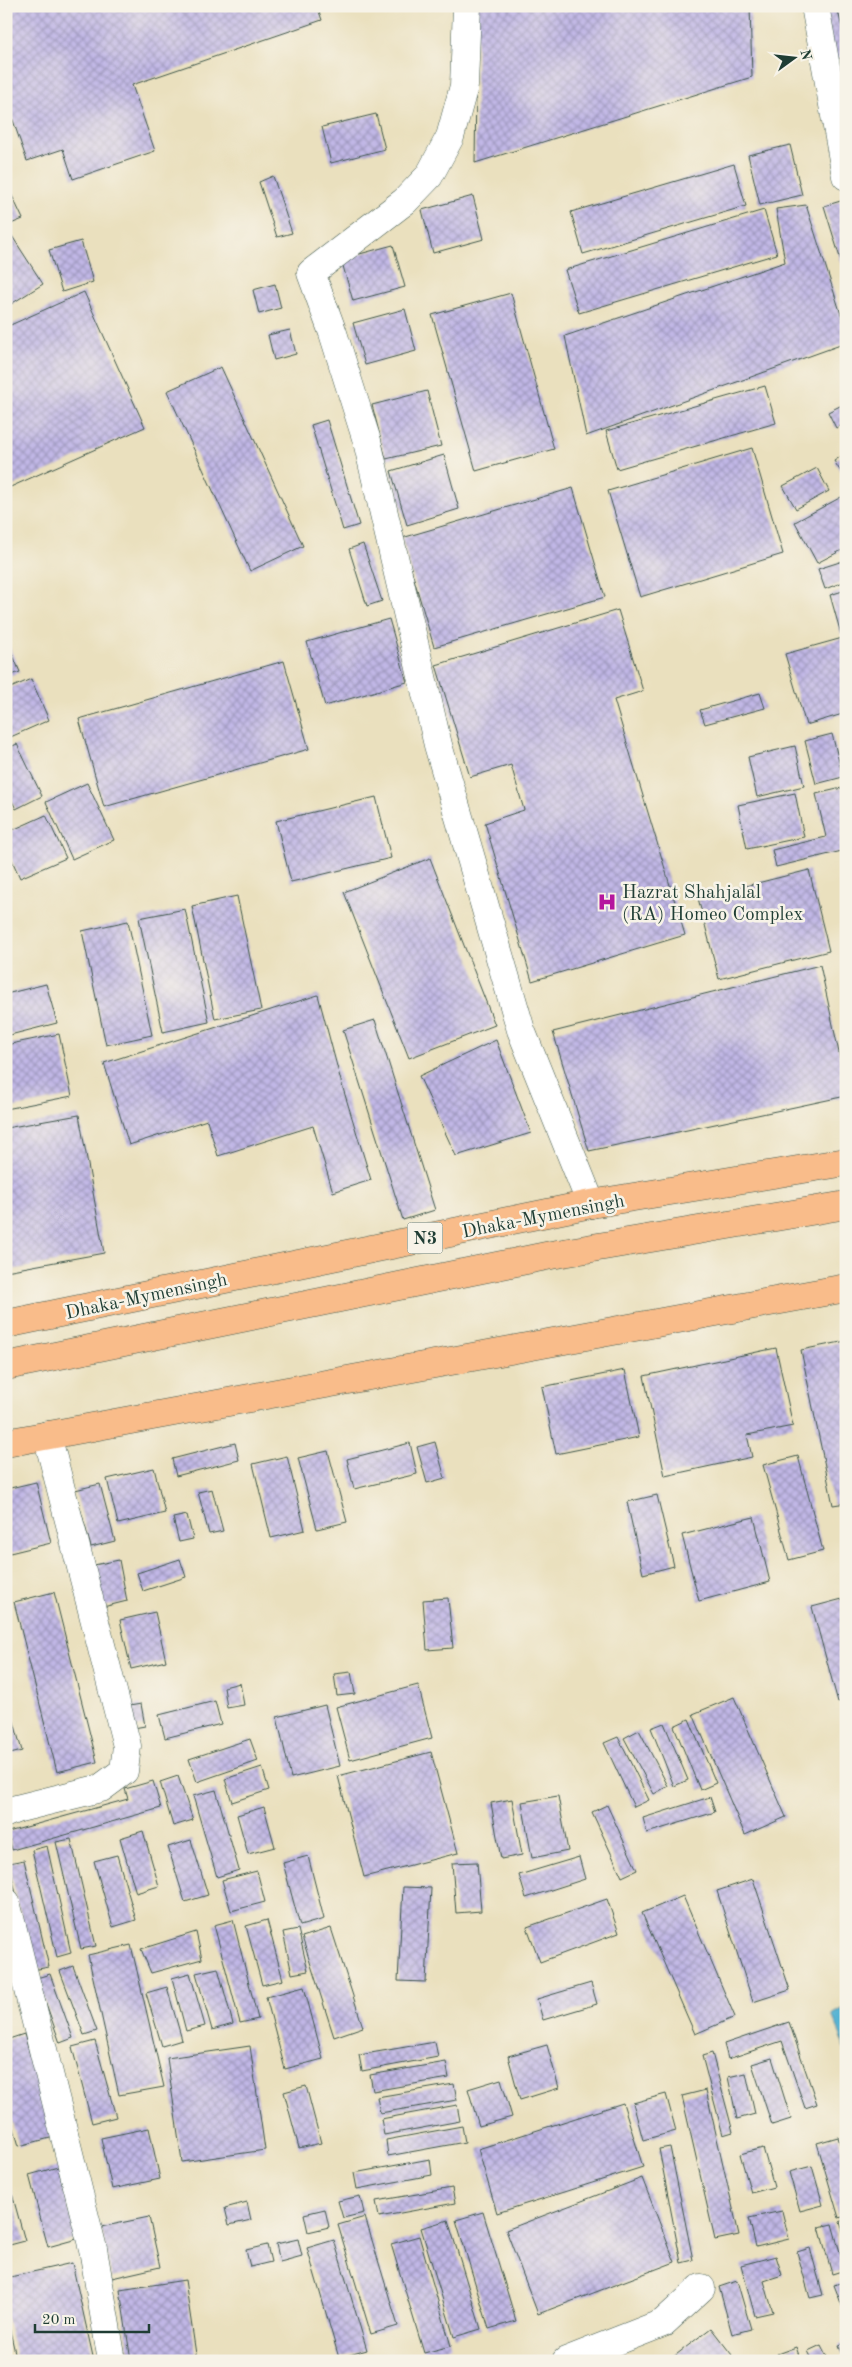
<svg xmlns="http://www.w3.org/2000/svg" width="852" height="2367" font-family="'Old Standard TT',serif">
	<style>
		.water { fill: #55b3d3; stroke: #3a7884 }
		.building { fill: url(#building-cross-hatch) }
		.lines { fill: none; stroke-linecap: round; stroke-linejoin: round }
		.minor-casing { stroke: #3d5549; stroke-width: 29 }
		.highway-casing { stroke: #3d5549; stroke-width: 29 }
		.minor { stroke: #fff; stroke-width: 28 }
		.highway { stroke: #f9bc8a; stroke-width: 28 }
		.labels { text-anchor: middle; stroke-width: 5; stroke-linejoin: round; paint-order: stroke }
		.shield { fill: #f7f3e8; stroke: #60746a; stroke-width: 1 }
		.shield-label { font-size: 18px; font-weight: bold; fill: #1f3d34 }
		.poi-label { font-size: 19px; fill: #1f3d34; stroke: #f7f3e8; text-anchor: start }
		.street-label { font-size: 19px; fill: #1f3d34; stroke: #f7f3e8 }
	</style>
	<defs>
		<pattern id="building-cross-hatch" width="8" height="8" patternUnits="userSpaceOnUse" patternTransform="scale(1.25)"><rect width="8" height="8" fill="#c1b7e6"/><path d="M0 0l8 8M0 8l8-8" fill="none" stroke="#9c96bb"/></pattern>
	</defs>
	<rect width="100%" height="100%" fill="#f7f3e8"/>
	<filter id="ink" filterUnits="userSpaceOnUse"><feTurbulence type="fractalNoise" baseFrequency=".02" numOctaves="2"/><feDisplacementMap in="SourceGraphic" scale="10" xChannelSelector="R" yChannelSelector="G"/><feConvolveMatrix kernelMatrix="1 2 1 2 8 2 1 2 1" color-interpolation-filters="sRGB"/></filter>
	<filter id="wash" filterUnits="userSpaceOnUse"><feTurbulence type="fractalNoise" baseFrequency=".0096" numOctaves="4" result="noise"/><feDisplacementMap in="SourceGraphic" scale="20" xChannelSelector="R" yChannelSelector="G"/><feGaussianBlur stdDeviation="1.12" result="paint"/><feColorMatrix in="noise" values="0 0 0 0 0 0 0 0 0 0 0 0 0 0 0 0 0 1.4 0 .05"/><feComposite in="paint" operator="in"/></filter>
	<g filter="url(#wash)">
		<rect width="100%" height="100%" fill="#eae0be"/>
		<path class="water" d="M846 2007V2063L844 2043 832 2015Z"/>
		<g id="blocks">
			<g class="building">
				<path d="M6 6H317L322 20 132 85 155 151 73 179 63 149 27 161 6 100Z"/>
				<path d="M477 6H750L752 77 475 163Z"/>
				<path d="M824 6H837L846 46V57L830 60Z"/>
				<path d="M846 8V23H845L841 9Z"/>
				<path d="M846 63V85L836 87 831 67Z"/>
				<path d="M376 114 385 149 331 163 322 127Z"/>
				<path d="M790 145 802 195 760 205 748 155Z"/>
				<path d="M734 164 746 206 583 254 571 212Z"/>
				<path d="M273 176 292 233 277 237 259 182Z"/>
				<path d="M6 183 23 219 6 226Z"/>
				<path d="M473 196 484 239 433 253 422 210Z"/>
				<path d="M844 200 846 205 845 274 824 206Z"/>
				<path d="M806 205 846 330V343L586 436 565 336 785 262 776 209Z"/>
				<path d="M764 210 777 254 579 313 565 270Z"/>
				<path d="M12 236 43 284 11 304 6 296V240Z"/>
				<path d="M81 241 93 282 62 292 49 250Z"/>
				<path d="M393 245 405 287 353 301 341 259Z"/>
				<path d="M275 284 281 308 259 314 253 290Z"/>
				<path d="M84 292 145 427 6 489V327Z"/>
				<path d="M511 293 554 449 476 471 432 315Z"/>
				<path d="M405 309 416 351 365 365 353 323Z"/>
				<path d="M290 330 296 354 274 360 268 335Z"/>
				<path d="M221 367 303 546 250 571 167 391Z"/>
				<path d="M765 386 776 423 617 469 606 431Z"/>
				<path d="M427 391 441 446 386 459 372 405Z"/>
				<path d="M846 403V423L836 428 828 412Z"/>
				<path d="M327 420 359 525 343 530 311 425Z"/>
				<path d="M752 448 783 554 640 597 608 491Z"/>
				<path d="M846 453V480L834 461Z"/>
				<path d="M444 455 459 509 407 525 391 471Z"/>
				<path d="M817 468 829 491 796 509 783 486Z"/>
				<path d="M573 488 605 597 434 647 402 538Z"/>
				<path d="M845 495 846 548 817 563 795 522Z"/>
				<path d="M363 544 382 601 367 606 349 549Z"/>
				<path d="M846 560V581L825 589 818 569Z"/>
				<path d="M846 590V633L841 634 830 595Z"/>
				<path d="M618 610 643 691 614 700 685 935 532 981 485 823 524 810 511 765 470 777 436 665Z"/>
				<path d="M389 619 407 682 325 706 307 642Z"/>
				<path d="M846 637V713L806 725 785 654Z"/>
				<path d="M6 639 20 672 6 677Z"/>
				<path d="M284 661 309 749 104 807 79 719Z"/>
				<path d="M31 679 49 720 6 739V690Z"/>
				<path d="M760 693 765 708 705 724 700 710Z"/>
				<path d="M832 734 843 777 816 784 805 741Z"/>
				<path d="M17 744 42 796 16 809 6 789V749Z"/>
				<path d="M795 746 804 786 757 797 748 757Z"/>
				<path d="M87 783 114 840 72 859 46 802Z"/>
				<path d="M846 787V850L776 867 772 850 826 837 816 794Z"/>
				<path d="M795 793 804 837 747 849 738 805Z"/>
				<path d="M376 797 391 858 291 882 276 821Z"/>
				<path d="M46 815 66 858 20 878 6 847V833Z"/>
				<path d="M430 858 495 1025 409 1058 344 892Z"/>
				<path d="M809 870 829 951 719 979 698 898Z"/>
				<path d="M237 896 261 1010 215 1019 192 906Z"/>
				<path d="M185 909 209 1022 163 1032 139 918Z"/>
				<path d="M128 921 152 1035 106 1045 82 931Z"/>
				<path d="M820 965 846 1085V1096L589 1151 553 1032Z"/>
				<path d="M46 984 57 1023 6 1036V994Z"/>
				<path d="M318 995 342 1085 371 1180 333 1192 313 1126 218 1156 207 1120 129 1145 104 1063Z"/>
				<path d="M375 1020 435 1210 403 1220 343 1030Z"/>
				<path d="M59 1034 72 1096 6 1109V1045Z"/>
				<path d="M496 1040 531 1133 456 1156 419 1076Z"/>
				<path d="M79 1115 104 1253 6 1271V1128Z"/>
				<path d="M846 1341V1503L833 1505 801 1350Z"/>
				<path d="M776 1348 793 1426 747 1435 752 1457 665 1476 644 1376Z"/>
				<path d="M625 1370 639 1437 556 1454 542 1387Z"/>
				<path d="M435 1442 445 1478 427 1483 417 1447Z"/>
				<path d="M235 1443 239 1460 176 1476 172 1459Z"/>
				<path d="M410 1443 417 1474 354 1489 347 1459Z"/>
				<path d="M328 1451 347 1522 317 1529 298 1458Z"/>
				<path d="M287 1456 305 1530 271 1538 253 1464Z"/>
				<path d="M798 1456 823 1551 789 1560 763 1465Z"/>
				<path d="M154 1468 165 1513 118 1524 107 1479Z"/>
				<path d="M36 1482 51 1543 10 1553 6 1539V1489Z"/>
				<path d="M100 1484 115 1541 91 1547 75 1490Z"/>
				<path d="M212 1489 223 1531 209 1534 198 1492Z"/>
				<path d="M657 1495 674 1566 643 1574 627 1502Z"/>
				<path d="M187 1515 193 1539 179 1542 173 1518Z"/>
				<path d="M754 1517 770 1582 699 1601 682 1535Z"/>
				<path d="M180 1559 186 1577 143 1591 137 1573Z"/>
				<path d="M119 1560 127 1601 103 1607 94 1565Z"/>
				<path d="M54 1592 97 1762 57 1772 14 1602Z"/>
				<path d="M448 1598 453 1648 427 1650 423 1600Z"/>
				<path d="M846 1598V1700L838 1702 812 1607Z"/>
				<path d="M155 1612 166 1661 131 1669 120 1620Z"/>
				<path d="M351 1672 355 1694 337 1696 334 1674Z"/>
				<path d="M240 1683 244 1705 227 1708 224 1687Z"/>
				<path d="M418 1685 432 1738 350 1760 336 1707Z"/>
				<path d="M6 1693 22 1751 6 1755Z"/>
				<path d="M734 1697 786 1817 745 1835 693 1714Z"/>
				<path d="M215 1701 221 1724 165 1738 159 1715Z"/>
				<path d="M141 1704 145 1726 128 1729 124 1707Z"/>
				<path d="M325 1705 340 1766 291 1778 277 1717Z"/>
				<path d="M689 1719 716 1783 700 1790 674 1726Z"/>
				<path d="M664 1723 688 1780 674 1786 651 1728Z"/>
				<path d="M639 1730 668 1786 654 1794 624 1738Z"/>
				<path d="M618 1737 649 1800 634 1807 604 1743Z"/>
				<path d="M250 1739 258 1761 197 1782 189 1759Z"/>
				<path d="M431 1752 458 1853 364 1877 338 1776Z"/>
				<path d="M262 1767 269 1790 232 1802 225 1779Z"/>
				<path d="M178 1776 193 1820 173 1826 160 1782Z"/>
				<path d="M153 1781 161 1808 12 1850 8 1832 128 1799 125 1789Z"/>
				<path d="M216 1790 239 1870 217 1877 193 1796Z"/>
				<path d="M558 1796 568 1851 532 1858 522 1802Z"/>
				<path d="M710 1797 715 1812 647 1833 643 1818Z"/>
				<path d="M512 1799 522 1855 501 1859 491 1803Z"/>
				<path d="M607 1805 637 1870 622 1877 592 1812Z"/>
				<path d="M264 1807 275 1847 248 1854 237 1815Z"/>
				<path d="M143 1831 159 1886 136 1893 120 1838Z"/>
				<path d="M71 1839 96 1946 81 1949 56 1842Z"/>
				<path d="M191 1840 208 1895 185 1902 168 1847Z"/>
				<path d="M47 1846 71 1953 57 1957 32 1850Z"/>
				<path d="M117 1855 136 1920 113 1927 94 1861Z"/>
				<path d="M308 1856 324 1919 300 1926 283 1863Z"/>
				<path d="M579 1857 585 1879 526 1898 519 1875Z"/>
				<path d="M24 1860 49 1967 33 1970 9 1863Z"/>
				<path d="M477 1862 481 1911 456 1913 452 1863Z"/>
				<path d="M257 1871 265 1902 231 1911 222 1880Z"/>
				<path d="M753 1879 790 1990 753 2002 717 1891Z"/>
				<path d="M403 1887 431 1888 426 1982 398 1981Z"/>
				<path d="M683 1896 735 2017 695 2034 642 1913Z"/>
				<path d="M607 1899 619 1933 540 1962 527 1927Z"/>
				<path d="M233 1920 258 2019 240 2023 214 1925Z"/>
				<path d="M267 1920 283 1980 262 1985 246 1926Z"/>
				<path d="M331 1928 363 2027 334 2037 302 1937Z"/>
				<path d="M298 1929 308 1971 292 1974 283 1932Z"/>
				<path d="M196 1932 202 1959 151 1973 141 1949Z"/>
				<path d="M131 1945 164 2087 119 2095 88 1955Z"/>
				<path d="M73 1966 97 2031 84 2035 60 1971Z"/>
				<path d="M218 1968 233 2024 212 2030 196 1973Z"/>
				<path d="M190 1973 205 2026 186 2031 172 1978Z"/>
				<path d="M50 1974 73 2038 60 2043 37 1978Z"/>
				<path d="M591 1983 597 2004 543 2020 537 1999Z"/>
				<path d="M167 1987 182 2040 162 2046 146 1993Z"/>
				<path d="M304 1987 323 2059 285 2069 266 1997Z"/>
				<path d="M789 2022 817 2104 805 2108 782 2041 728 2059 724 2044Z"/>
				<path d="M24 2034 54 2137 19 2146 6 2101V2040Z"/>
				<path d="M95 2041 116 2117 92 2123 72 2047Z"/>
				<path d="M435 2042 438 2057 362 2071 359 2055Z"/>
				<path d="M547 2045 559 2088 520 2100 508 2056Z"/>
				<path d="M250 2046 265 2150 182 2162 167 2058Z"/>
				<path d="M712 2053 733 2132 723 2135 702 2056Z"/>
				<path d="M772 2058 791 2119 772 2125 752 2064Z"/>
				<path d="M446 2062 449 2078 373 2091 370 2075Z"/>
				<path d="M746 2073 755 2114 737 2119 728 2077Z"/>
				<path d="M501 2079 512 2117 479 2126 468 2089Z"/>
				<path d="M454 2084 457 2100 380 2113 377 2097Z"/>
				<path d="M306 2086 321 2143 299 2148 284 2092Z"/>
				<path d="M706 2090 739 2235 715 2240 682 2096Z"/>
				<path d="M666 2094 676 2131 643 2140 633 2103Z"/>
				<path d="M623 2103 643 2167 497 2213 478 2149Z"/>
				<path d="M457 2105 460 2121 384 2135 381 2119Z"/>
				<path d="M462 2126 465 2142 388 2156 386 2140Z"/>
				<path d="M149 2128 160 2179 112 2189 101 2138Z"/>
				<path d="M838 2137 846 2163V2216L839 2218 817 2143Z"/>
				<path d="M670 2147 693 2260 681 2263 659 2149Z"/>
				<path d="M763 2148 774 2187 751 2193 740 2154Z"/>
				<path d="M430 2159 432 2175 357 2189 354 2173Z"/>
				<path d="M812 2166 823 2205 800 2211 789 2172Z"/>
				<path d="M58 2167 77 2239 48 2247 29 2175Z"/>
				<path d="M6 2172 25 2241 6 2246Z"/>
				<path d="M642 2178 675 2262 538 2314 506 2230Z"/>
				<path d="M452 2188 455 2203 379 2217 376 2201Z"/>
				<path d="M360 2196 364 2213 343 2218 338 2201Z"/>
				<path d="M247 2202 251 2220 229 2225 225 2208Z"/>
				<path d="M325 2209 329 2227 308 2232 304 2214Z"/>
				<path d="M782 2211 789 2239 756 2247 749 2218Z"/>
				<path d="M483 2212 516 2321 489 2329 456 2220Z"/>
				<path d="M149 2217 160 2267 112 2278 101 2227Z"/>
				<path d="M365 2217 398 2326 371 2334 338 2225Z"/>
				<path d="M846 2219V2238H845L840 2222Z"/>
				<path d="M448 2220 481 2329 454 2337 421 2228Z"/>
				<path d="M832 2224 845 2270 832 2274 819 2227Z"/>
				<path d="M419 2236 451 2346 424 2353 391 2244Z"/>
				<path d="M298 2239 302 2256 280 2262 276 2244Z"/>
				<path d="M334 2240 367 2350 339 2358 307 2248Z"/>
				<path d="M267 2245 271 2262 250 2267 246 2250Z"/>
				<path d="M810 2248 823 2295 810 2298 797 2252Z"/>
				<path d="M776 2256 782 2275 764 2281 773 2312 755 2316 741 2265Z"/>
				<path d="M72 2263 94 2361H17L6 2314V2278Z"/>
				<path d="M185 2280 197 2361H131L120 2290Z"/>
				<path d="M737 2281 751 2329 732 2334 719 2287Z"/>
				<path d="M846 2281V2316L834 2285Z"/>
				<path d="M711 2328 732 2355 724 2361H668Z"/>
				<path d="M846 2343V2361H845L839 2345Z"/>
				<path d="M821 2345 829 2361H813L808 2351Z"/>
				<path d="M796 2347 801 2361H779L777 2354Z"/>
			</g>
		</g>
	</g>
	<g filter="url(#ink)">
		<use href="#blocks" fill-opacity="0" stroke="#3d5549" stroke-width="1"/>
		<g class="lines">
			<g class="minor-casing">
				<g id="minor">
					<path d="M467 6 464 86 450 137 429 176 405 201 311 273 333 333 367 441 438 745 521 1030 591 1204"/>
					<path d="M815 6 846 176"/>
					<path d="M6 1813 16 1809 101 1788 124 1771 127 1746 47 1435"/>
					<path d="M6 1902 93 2249 112 2361"/>
					<path d="M566 2361 663 2323 701 2288"/>
				</g>
			</g>
			<g class="highway-casing">
				<g id="highway">
					<path d="M6 1324 591 1204 846 1162"/>
					<path d="M6 1366 551 1255 846 1205"/>
					<path d="M6 1443 846 1288"/>
				</g>
			</g>
			<use href="#minor" class="minor"/>
			<use href="#highway" class="highway"/>
		</g>
	</g>
	<defs>
		<g id="hospital-bare" transform="scale(1.5)"><path d="M-5-5h3v3.5h4V-5h3V5h-3V1.5h-4V5h-3Z" fill="#b5179e" stroke="#f7f3e8" stroke-width="2.5" paint-order="stroke"/></g>
	</defs>
	<g fill-rule="evenodd">
		<use href="#hospital-bare" x="607" y="902"/>
	</g>
	<g class="labels">
		<rect class="shield" x="407.5" y="1222.5" width="35" height="31" rx="4"/>
		<g class="shield-label">
			<text x="425" y="1244">N3</text>
		</g>
		<g class="poi-label">
			<text x="622" y="898">Hazrat Shahjalal<tspan x="622" dy="22">(RA) Homeo Complex</tspan></text>
		</g>
		<g class="street-label">
			<text transform="translate(543 1215) rotate(-11)" y="7">Dhaka-Mymensingh</text>
			<text transform="translate(146 1295) rotate(-12)" y="7">Dhaka-Mymensingh</text>
		</g>
	</g>
	<rect width="852" height="2367" fill="none" stroke="#f7f3e8" stroke-width="25"/>
	<g transform="translate(794 58) rotate(75)" stroke="#f7f3e8" stroke-width="4" paint-order="stroke">
	<path d="M0-4L9 19L0 12L-9 19Z" fill="#1f3d34"/>
	<text y="-8" font-size="14" font-weight="bold" text-anchor="middle" fill="#1f3d34">N</text>
	</g>
	<path d="M35 2324v8h114v-8" fill="none" stroke="#1f3d34" stroke-width="2.5"/>
	<text x="42" y="2324" font-size="15" fill="#1f3d34" stroke="#f7f3e8" stroke-width="4" paint-order="stroke">20 m</text>
</svg>
